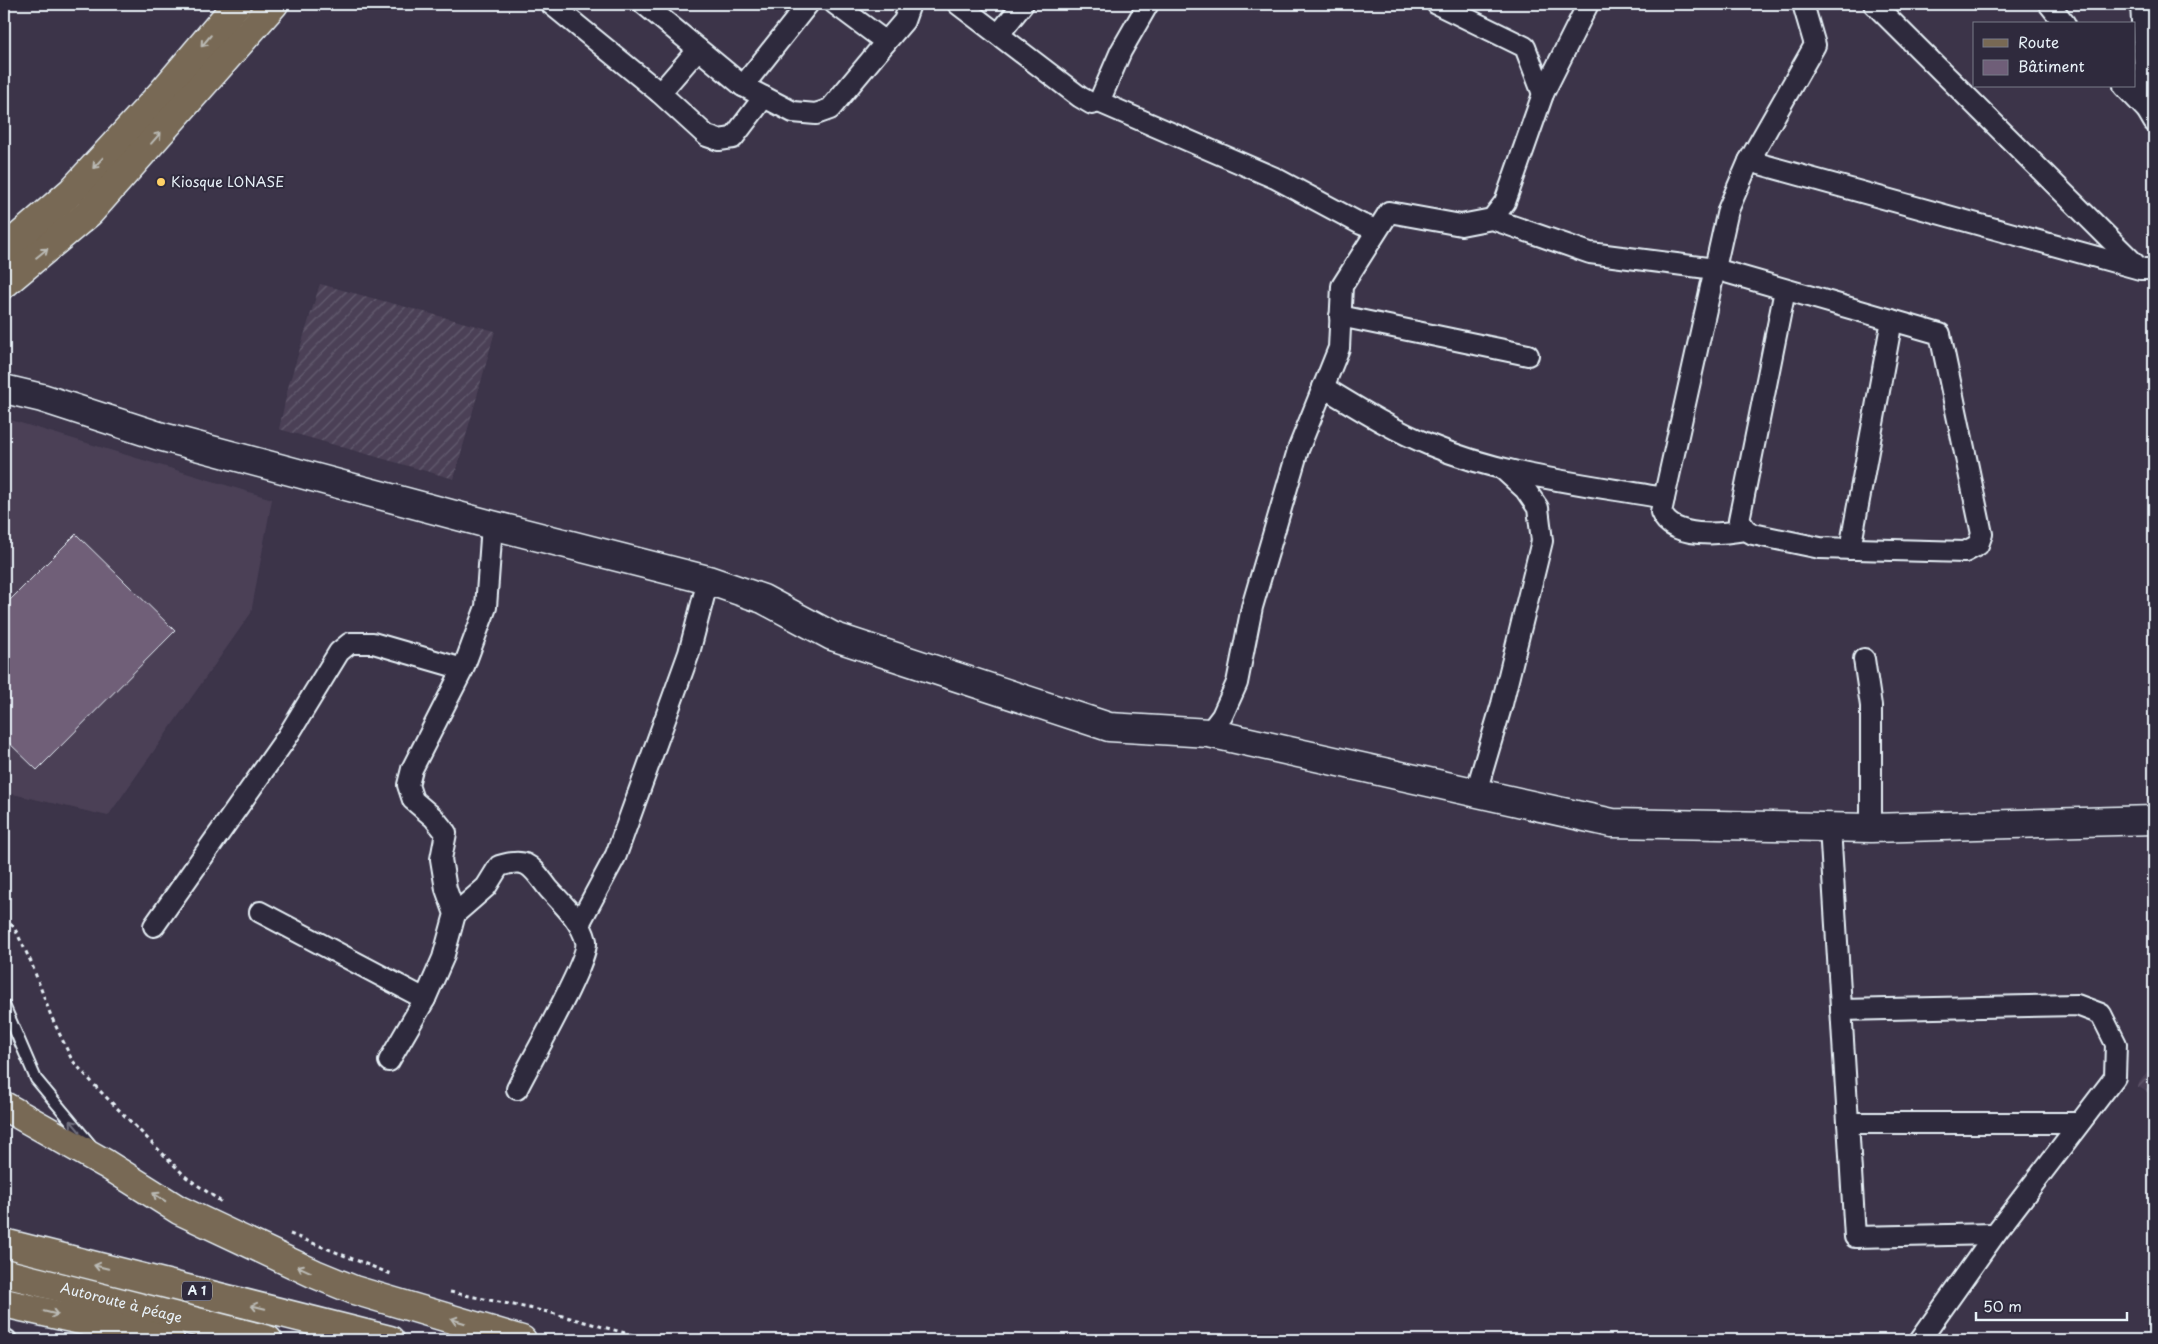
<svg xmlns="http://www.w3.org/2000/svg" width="2158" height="1344" font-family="'Playpen Sans',sans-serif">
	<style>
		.built { fill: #4b4157 }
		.industrial { fill: url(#industrial-furrows) }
		.building { fill: #6f5e78; stroke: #e8f1f8 }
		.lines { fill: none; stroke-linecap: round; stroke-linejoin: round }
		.lane-casing { stroke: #e8f1f8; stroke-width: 14 }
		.street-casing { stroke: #e8f1f8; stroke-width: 24 }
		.secondary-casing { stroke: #e8f1f8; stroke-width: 31 }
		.primary-casing { stroke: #e8f1f8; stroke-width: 31 }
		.highway-casing { stroke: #e8f1f8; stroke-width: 31 }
		.path { stroke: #e8f1f8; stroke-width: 3; stroke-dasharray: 4 4; stroke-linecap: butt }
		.lane { stroke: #2f2a3d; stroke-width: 10 }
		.street { stroke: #2f2a3d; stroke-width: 20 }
		.secondary { stroke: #2f2a3d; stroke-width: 28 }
		.primary { stroke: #786954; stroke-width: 28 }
		.highway { stroke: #786954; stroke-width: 28 }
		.oneway { stroke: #bbbbb6 }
		.oneway2 { stroke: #70707e }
		.poi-dot { fill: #ffd166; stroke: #2f2a3d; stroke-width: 2 }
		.labels { text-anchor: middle; stroke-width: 4; stroke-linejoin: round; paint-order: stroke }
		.shield { fill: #2f2a3d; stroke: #b0b5c0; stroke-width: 1 }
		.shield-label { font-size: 12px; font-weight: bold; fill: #e8f1f8 }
		.poi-label { font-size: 14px; fill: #e8f1f8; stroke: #2f2a3d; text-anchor: start }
		.street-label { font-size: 14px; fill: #e8f1f8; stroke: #2f2a3d }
	</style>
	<defs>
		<pattern id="industrial-furrows" width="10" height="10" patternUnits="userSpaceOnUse" patternTransform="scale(1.25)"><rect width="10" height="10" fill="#4b4157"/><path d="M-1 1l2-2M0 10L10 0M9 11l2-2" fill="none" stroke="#655d70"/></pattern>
	</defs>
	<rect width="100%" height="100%" fill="#3c3449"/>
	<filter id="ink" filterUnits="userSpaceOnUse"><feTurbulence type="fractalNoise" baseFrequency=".02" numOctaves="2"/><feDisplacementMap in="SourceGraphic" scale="10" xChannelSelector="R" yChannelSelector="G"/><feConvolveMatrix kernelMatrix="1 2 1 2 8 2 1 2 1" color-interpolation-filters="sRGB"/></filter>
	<g filter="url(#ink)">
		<path class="built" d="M4 418 272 499 251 613 108 816 4 792V738L37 770 6 604 4 606Z"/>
		<g class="industrial">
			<path d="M320 284 495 331 454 479 279 429 289 384Z"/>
			<path d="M2154 1062V1096L2137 1086Z"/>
		</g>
		<path class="building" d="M76 534 175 631 37 770 4 738V606Z"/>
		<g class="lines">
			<g class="lane-casing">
				<path id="lane" d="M4 1005 36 1079 90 1144"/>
			</g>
			<g class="street-casing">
				<g id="street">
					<path d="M551 4 660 93 707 136 719 140 733 138 764 97"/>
					<path d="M644 4 743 86 793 112 816 114 830 109 886 42"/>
					<path d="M835 4 886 42 904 21 910 4"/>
					<path d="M958 4 1080 97 1092 104 1099 102 1121 51 1148 4"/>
					<path d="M1437 4 1525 47 1543 94"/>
					<path d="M1874 4 2139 268"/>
					<path d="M2049 4 2065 24"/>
					<path d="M2141 4 2147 110"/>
					<path d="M999 34 1023 4"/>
					<path d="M743 86 808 4"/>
					<path d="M2124 86 2147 110 2154 122"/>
					<path d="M660 93 698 49"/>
					<path d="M1099 102 1275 178 1361 224 1377 230"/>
					<path d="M1749 161 2140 269H2154"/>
					<path d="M1492 219 1590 253 1715 269 1940 334 1982 534 1978 545 1965 552 1820 548 1753 534 1746 530 1739 520 1785 290"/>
					<path d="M1340 316 1528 355"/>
					<path d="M1323 387C1358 408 1392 430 1430 445 1504 476 1586 484 1664 498"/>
					<path d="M1746 530C1722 534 1672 540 1661 512L1728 210 1749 161 1815 45 1803 4"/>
					<path d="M1850 549 1892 320"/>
					<path d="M1864 659 1871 706V828"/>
					<path d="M1209 733 1222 716 1237 683 1252 607 1298 450 1339 348 1342 286 1389 212 1461 225 1492 219 1505 202 1543 94 1588 4"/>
					<path d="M1476 792 1502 704 1542 541 1538 508 1525 489 1504 470"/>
					<path d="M1830 827 1855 1237 1995 1234"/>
					<path d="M260 912 425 999"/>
					<path d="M455 914 486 887 499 866C528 857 531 866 548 888 561 903 581 920 586 941 590 959 528 1066 517 1089"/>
					<path d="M579 924 616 855 689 653 708 580"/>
					<path d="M154 926 287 737 339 652 350 643H373L463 669"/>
					<path d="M1841 1010 2077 1005 2101 1014 2116 1044 2115 1077 1995 1234 1920 1340"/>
					<path d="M389 1061 425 999 443 958 455 914 446 889 441 859 446 833 434 818 413 800 408 785 412 769 463 669 486 607 492 525"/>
					<path d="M1848 1123H2078"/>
					<path d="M4 1340H6"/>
				</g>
			</g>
			<g class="secondary-casing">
				<path id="secondary" d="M4 389 42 398 159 436 492 525 708 580 763 599 832 636 1109 727 1209 733 1612 823 1871 828 2154 820"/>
			</g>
			<g class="primary-casing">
				<g id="primary">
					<path d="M4 250 72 191 161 94 237 4"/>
					<path d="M4 284 90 212 274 4"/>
				</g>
			</g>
			<g class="highway-casing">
				<g id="highway">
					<path d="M4 1106 106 1164 179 1210 315 1274 354 1290 522 1340"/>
					<path d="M4 1243 390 1340"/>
					<path id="s1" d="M4 1273 268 1340"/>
					<path d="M4 1303 170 1340"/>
				</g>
			</g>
			<g class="path">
				<path d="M4 919 14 927 31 962 51 1016 72 1060 98 1089 186 1177 223 1203"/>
				<path d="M290 1234 391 1274"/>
				<path d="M450 1292 548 1312 651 1340"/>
			</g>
			<use href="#lane" class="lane"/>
			<use href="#street" class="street"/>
			<use href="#secondary" class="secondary"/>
			<use href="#primary" class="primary"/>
			<use href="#highway" class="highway"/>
		</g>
		<defs><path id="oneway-shaft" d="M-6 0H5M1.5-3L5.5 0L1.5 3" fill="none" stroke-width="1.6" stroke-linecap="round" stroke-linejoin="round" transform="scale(1.25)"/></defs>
		<g class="oneway">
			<use href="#oneway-shaft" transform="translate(206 41) rotate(130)"/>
			<use href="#oneway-shaft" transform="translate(156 138) rotate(-49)"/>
			<use href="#oneway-shaft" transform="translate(98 163) rotate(133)"/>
			<use href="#oneway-shaft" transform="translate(42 253) rotate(-39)"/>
			<use href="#oneway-shaft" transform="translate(159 1197) rotate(-147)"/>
			<use href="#oneway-shaft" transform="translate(101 1267) rotate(-166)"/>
			<use href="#oneway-shaft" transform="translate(304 1269) rotate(-155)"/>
			<use href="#oneway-shaft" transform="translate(258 1307) rotate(-166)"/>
			<use href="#oneway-shaft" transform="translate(51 1313) rotate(13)"/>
			<use href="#oneway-shaft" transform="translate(458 1321) rotate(-163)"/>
		</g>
		<use class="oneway2" href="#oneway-shaft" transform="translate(75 1126) rotate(-130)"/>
	</g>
	<circle class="poi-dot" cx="161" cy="182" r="5"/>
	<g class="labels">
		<rect class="shield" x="182" y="1281.5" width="30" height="19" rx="4"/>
		<g class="shield-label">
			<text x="197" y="1295">A 1</text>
		</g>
		<g class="poi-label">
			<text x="171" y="187">Kiosque LONASE</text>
		</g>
		<g class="street-label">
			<text dy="5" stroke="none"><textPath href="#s1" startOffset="121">Autoroute à péage</textPath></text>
		</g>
	</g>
	<rect width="2158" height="1344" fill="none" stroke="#2f2a3d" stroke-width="20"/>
	<rect x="10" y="10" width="2138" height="1324" fill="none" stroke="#e8f1f8" stroke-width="2" filter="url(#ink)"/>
	<rect x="1973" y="22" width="162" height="65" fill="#2f2a3d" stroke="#797a88"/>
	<rect x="1983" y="39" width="25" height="8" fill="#786954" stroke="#797a88"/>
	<text x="2018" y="48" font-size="15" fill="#e8f1f8">Route</text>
	<rect x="1983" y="60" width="25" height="15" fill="#6f5e78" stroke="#797a88"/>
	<text x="2018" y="72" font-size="15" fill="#e8f1f8">Bâtiment</text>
	<path d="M1976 1312v8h151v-8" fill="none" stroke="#e8f1f8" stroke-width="2.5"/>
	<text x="1983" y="1312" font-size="15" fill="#e8f1f8" stroke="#2f2a3d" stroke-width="4" paint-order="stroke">50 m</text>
</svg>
